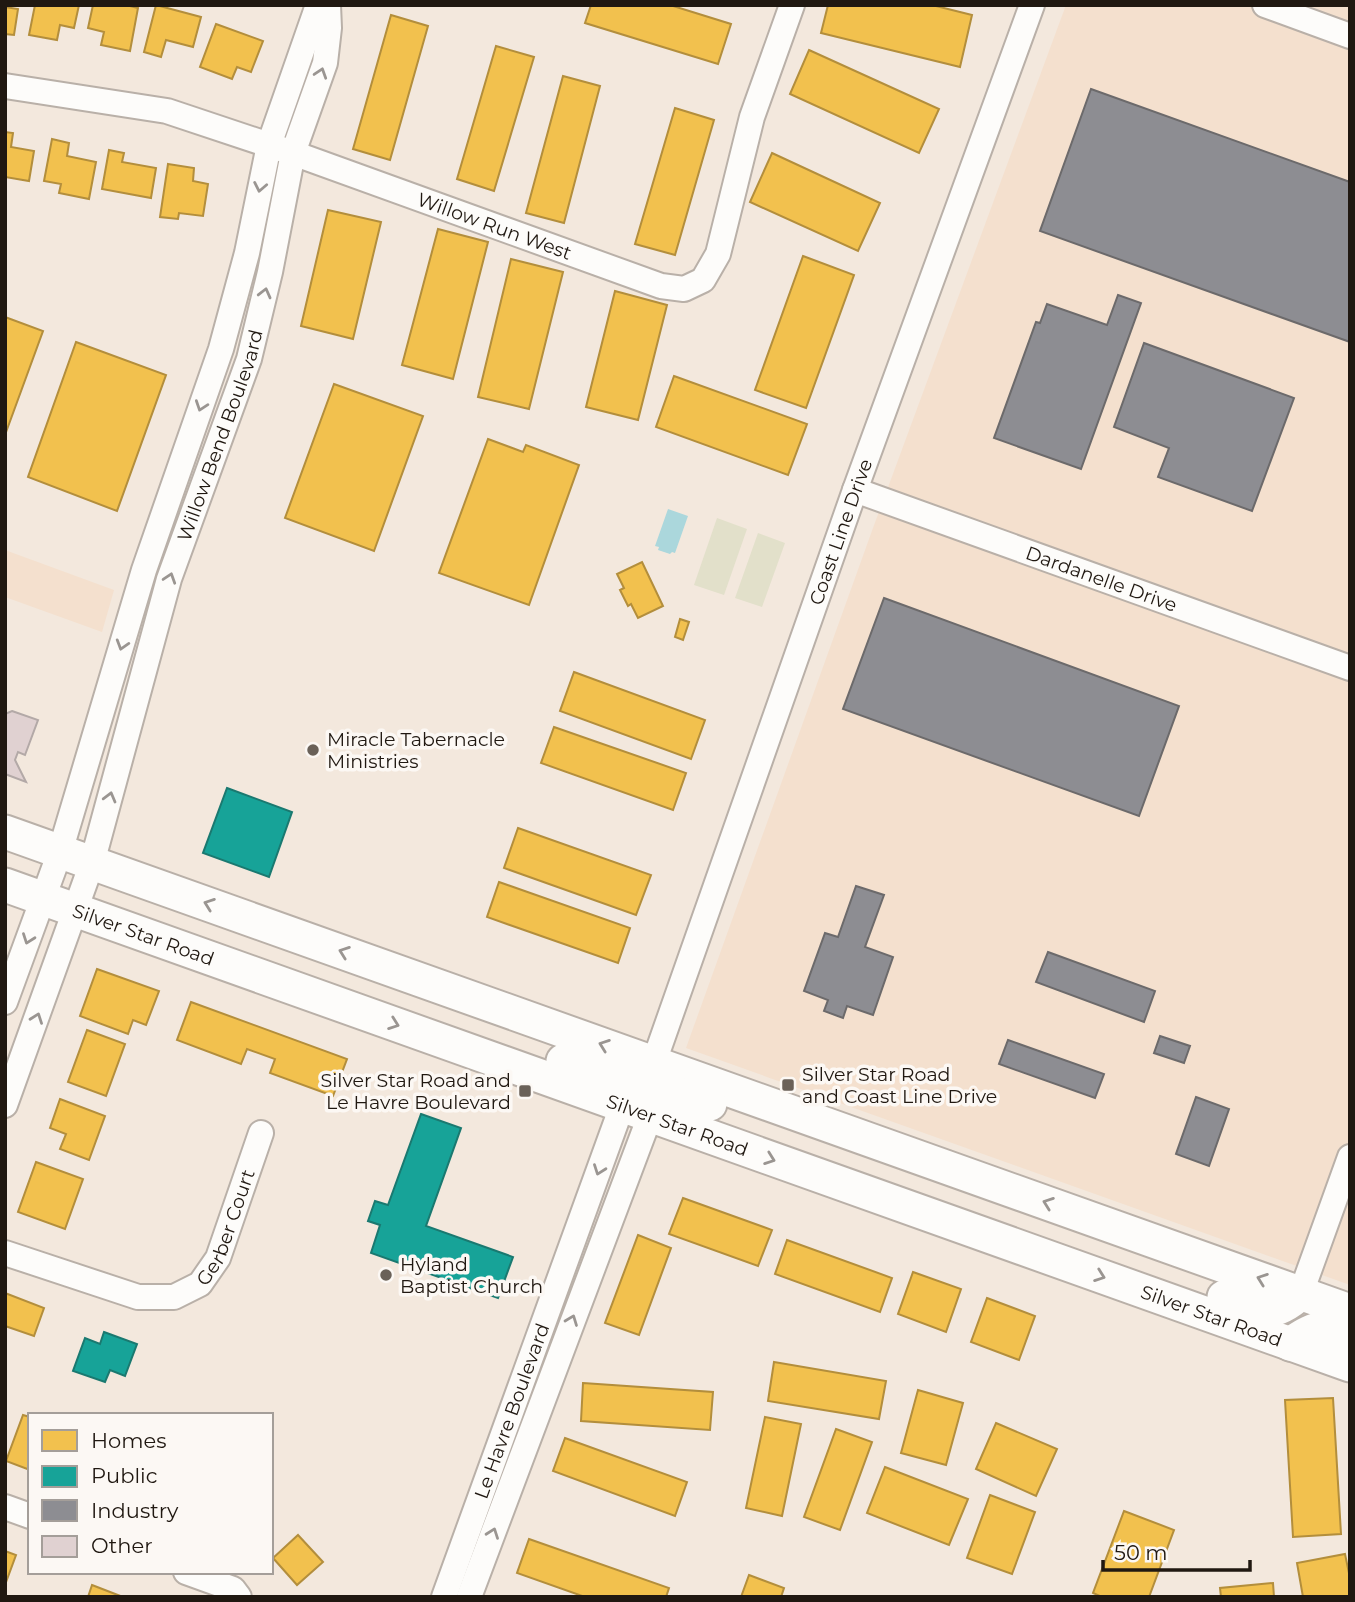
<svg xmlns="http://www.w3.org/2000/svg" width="1355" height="1602" font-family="Montserrat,sans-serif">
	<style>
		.built { fill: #f4e0ce }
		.green { fill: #e2e0ca }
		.water { fill: #abd7dc }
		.homes { fill: #f2c14e; stroke: #b38e3c; stroke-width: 2 }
		.public { fill: #17a398; stroke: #1a7970; stroke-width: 2 }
		.industry { fill: #8d8d92; stroke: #6c6a6b; stroke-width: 2 }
		.building { fill: #e0d1d1; stroke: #b3a9a7; stroke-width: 2 }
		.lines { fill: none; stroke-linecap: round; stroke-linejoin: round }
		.street-casing { stroke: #b9b0a8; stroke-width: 28 }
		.secondary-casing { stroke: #b9b0a8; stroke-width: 37 }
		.street { stroke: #fdfcfa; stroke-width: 24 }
		.secondary { stroke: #fdfcfa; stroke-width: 33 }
		.oneway { stroke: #9a9591 }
		.poi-dot { fill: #6a6158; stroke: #fcf8f4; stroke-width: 2.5 }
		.labels { text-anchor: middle; stroke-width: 7; stroke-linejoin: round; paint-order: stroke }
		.street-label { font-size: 19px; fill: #201811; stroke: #fcf8f4 }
		.poi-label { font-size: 19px; fill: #201811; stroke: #fcf8f4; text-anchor: start }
	</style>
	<rect width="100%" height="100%" fill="#f3e8dd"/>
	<g class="built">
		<path d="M1066 5H1350V1285L686 1048 873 528Z"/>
		<path d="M5 550 114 590 102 632 5 597Z"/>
	</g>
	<g class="green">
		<path d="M717 518 747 529 724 595 694 585Z"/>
		<path d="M758 533 785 543 762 607 735 598Z"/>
	</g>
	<path class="water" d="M668 509 688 516 675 553 672 552 670 554 658 550 659 547 655 546Z"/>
	<g class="homes">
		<path d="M35 5H79L74 28 60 25 57 40 29 35Z"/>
		<path d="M93 5H126L138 8 130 51 101 45 104 32 88 28Z"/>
		<path d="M156 5 201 17 193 47 166 40 161 57 144 52Z"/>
		<path d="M591 5H670L731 24 718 64 585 23Z"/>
		<path d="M828 5H932L972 15 960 67 821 33Z"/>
		<path d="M5 7 18 9 14 35 5 34Z"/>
		<path d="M391 15 428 26 390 160 353 149Z"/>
		<path d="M216 24 263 41 251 72 237 67 232 79 200 67Z"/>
		<path d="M496 46 534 57 494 191 457 179Z"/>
		<path d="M809 50 939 109 919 153 790 94Z"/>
		<path d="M563 76 600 86 564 223 526 213Z"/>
		<path d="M675 108 714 120 675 255 635 244Z"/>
		<path d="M5 132 13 133 11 147 34 151 29 181 5 177Z"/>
		<path d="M52 139 69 143 67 156 96 162 89 199 59 193 61 184 44 181Z"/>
		<path d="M109 150 124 153 122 162 156 168 151 198 102 189Z"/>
		<path d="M772 153 880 203 858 251 750 202Z"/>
		<path d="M168 164 194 168 193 181 208 184 203 216 179 213 178 219 160 217Z"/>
		<path d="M328 210 381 222 353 339 301 326Z"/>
		<path d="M438 229 488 242 453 379 402 365Z"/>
		<path d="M803 256 854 275 806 408 755 390Z"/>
		<path d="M511 259 563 272 529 409 478 397Z"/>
		<path d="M615 291 667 305 638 420 586 407Z"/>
		<path d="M5 317 43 331 5 435Z"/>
		<path d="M76 342 166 375 117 511 28 477Z"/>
		<path d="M674 376 807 424 788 475 656 427Z"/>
		<path d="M334 384 423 416 374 551 285 518Z"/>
		<path d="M488 439 523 452 526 445 579 465 529 605 439 573Z"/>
		<path d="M642 562 663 606 638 618 631 604 628 606 620 590 624 588 617 574Z"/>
		<path d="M680 619 689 622 683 640 675 637Z"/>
		<path d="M574 672 705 720 691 759 560 711Z"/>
		<path d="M554 727 686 773 673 810 541 763Z"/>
		<path d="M518 828 651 875 636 915 504 868Z"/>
		<path d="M499 882 630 928 618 963 487 917Z"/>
		<path d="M97 969 159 991 146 1025 133 1020 128 1034 80 1016Z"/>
		<path d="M191 1002 347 1059 333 1096 270 1073 275 1059 247 1049 241 1064 177 1040Z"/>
		<path d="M87 1030 125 1044 106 1096 68 1082Z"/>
		<path d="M60 1099 105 1116 89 1160 60 1149 66 1134 50 1128Z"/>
		<path d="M36 1162 83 1179 65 1229 18 1212Z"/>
		<path d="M683 1198 772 1230 758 1266 669 1234Z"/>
		<path d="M638 1235 671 1248 639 1335 605 1323Z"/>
		<path d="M787 1240 892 1278 880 1312 775 1274Z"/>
		<path d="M913 1272 961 1289 946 1332 898 1314Z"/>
		<path d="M5 1293 44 1308 34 1336 5 1326Z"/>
		<path d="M987 1298 1035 1316 1019 1360 971 1342Z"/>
		<path d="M774 1362 886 1381 879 1419 768 1401Z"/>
		<path d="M583 1383 713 1392 710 1430 581 1421Z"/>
		<path d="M918 1390 963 1403 946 1465 901 1453Z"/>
		<path d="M1333 1398 1341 1534 1293 1537 1285 1400Z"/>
		<path d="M23 1415 30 1417V1470L6 1461Z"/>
		<path d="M765 1417 801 1424 782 1516 746 1508Z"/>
		<path d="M996 1423 1057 1449 1036 1496 976 1469Z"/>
		<path d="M836 1429 872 1442 840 1530 804 1517Z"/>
		<path d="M565 1438 687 1482 675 1516 553 1471Z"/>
		<path d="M885 1467 968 1499 949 1545 867 1513Z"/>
		<path d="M990 1495 1035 1512 1012 1574 967 1558Z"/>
		<path d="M1124 1511 1174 1530 1149 1597H1102L1093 1593Z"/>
		<path d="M298 1535 323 1562 297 1585 273 1558Z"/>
		<path d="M529 1539 669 1588 666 1597H585L517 1573Z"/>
		<path d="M5 1551 16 1555 5 1585Z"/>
		<path d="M1345 1554 1350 1578V1597H1303L1297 1563Z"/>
		<path d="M749 1575 784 1588 781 1597H741Z"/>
		<path d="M1273 1583 1274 1597H1221L1220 1588Z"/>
		<path d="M92 1585 123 1597H88Z"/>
	</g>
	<g class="public">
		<path d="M227 788 292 812 269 877 203 853Z"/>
		<path d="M421 1114 461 1128 426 1226 513 1257 498 1298 371 1253 380 1225 368 1221 375 1201 388 1205Z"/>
		<path d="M104 1332 137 1344 125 1376 110 1370 105 1382 73 1371 85 1338 100 1344Z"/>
	</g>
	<g class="industry">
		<path d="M1091 89 1350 182V342L1040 231Z"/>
		<path d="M1118 295 1141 303 1081 469 994 438 1036 322 1040 323 1047 304 1107 325Z"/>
		<path d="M1144 343 1294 398 1252 511 1158 477 1169 448 1114 427Z"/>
		<path d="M884 598 1179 706 1139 816 843 709Z"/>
		<path d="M856 886 884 895 865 947 893 957 873 1015 847 1006 843 1018 824 1011 828 1000 804 991 825 933 838 937Z"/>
		<path d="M1048 952 1155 991 1144 1022 1036 982Z"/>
		<path d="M1160 1036 1190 1046 1184 1063 1154 1053Z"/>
		<path d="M1008 1040 1104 1074 1095 1098 999 1064Z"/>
		<path d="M1196 1097 1229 1109 1209 1166 1176 1154Z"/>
	</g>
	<path class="building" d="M12 711 38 720 25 755 18 752 15 760 26 782 5 774V714Z"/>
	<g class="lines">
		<g class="street-casing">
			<g id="street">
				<path d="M1265 5 1350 36"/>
				<path id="s1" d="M5 86 167 111 293 153 661 286 684 289 703 280 718 254 752 117 792 5"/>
				<path id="s2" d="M855 490 1350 668"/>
				<path d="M5 1002 60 852 144 570 221 349 247 253 269 145 318 5"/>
				<path id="s3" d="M654 1062 855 490 1032 5"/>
				<path id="s4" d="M5 1105 92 863 169 579 249 359 270 272 293 153 325 63 329 28 328 5"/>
				<path id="s5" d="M5 1253 138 1297H174L200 1284 218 1258 261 1133"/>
				<path d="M1301 1293 1350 1157"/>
				<path d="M5 1507 30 1516"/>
				<path d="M186 1572 233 1589 239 1597"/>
				<path id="s6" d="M444 1597 622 1106"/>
				<path d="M469 1597 650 1116"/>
			</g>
		</g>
		<g class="secondary-casing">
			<g id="secondary">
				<path d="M5 832 1350 1311"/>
				<path id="s7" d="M5 885 1350 1365"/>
				<path d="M563 1061C599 1074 620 1087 654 1062"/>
				<path d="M622 1106C662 1089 669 1089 710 1104"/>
				<path d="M1224 1297C1259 1309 1270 1321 1301 1293"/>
				<path d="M1290 1344C1314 1328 1321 1324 1350 1334"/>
			</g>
		</g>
		<use href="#street" class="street"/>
		<use href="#secondary" class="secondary"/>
	</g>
	<defs><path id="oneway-chevron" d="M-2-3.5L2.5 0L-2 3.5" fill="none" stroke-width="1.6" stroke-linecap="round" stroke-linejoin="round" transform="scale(1.75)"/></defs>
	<g class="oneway">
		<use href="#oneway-chevron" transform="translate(321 73) rotate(-72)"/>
		<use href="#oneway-chevron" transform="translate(260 187) rotate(101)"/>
		<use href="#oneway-chevron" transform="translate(265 293) rotate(-76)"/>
		<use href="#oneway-chevron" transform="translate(201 406) rotate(109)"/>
		<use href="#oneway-chevron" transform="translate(170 578) rotate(-72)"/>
		<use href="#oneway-chevron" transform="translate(122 645) rotate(107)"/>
		<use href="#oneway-chevron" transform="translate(110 797) rotate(-75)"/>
		<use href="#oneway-chevron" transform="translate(209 904) rotate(-160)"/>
		<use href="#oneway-chevron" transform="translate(28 939) rotate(110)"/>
		<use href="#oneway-chevron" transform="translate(344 952) rotate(-160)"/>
		<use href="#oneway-chevron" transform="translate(37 1018) rotate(-70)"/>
		<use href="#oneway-chevron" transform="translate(394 1024) rotate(20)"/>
		<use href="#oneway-chevron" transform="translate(604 1045) rotate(-160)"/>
		<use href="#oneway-chevron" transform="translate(770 1159) rotate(20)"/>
		<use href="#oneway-chevron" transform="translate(599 1170) rotate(110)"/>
		<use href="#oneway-chevron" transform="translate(1048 1203) rotate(-160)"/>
		<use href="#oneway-chevron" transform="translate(1100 1276) rotate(20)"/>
		<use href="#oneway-chevron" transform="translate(1262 1279) rotate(-160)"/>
		<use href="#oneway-chevron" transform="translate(572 1320) rotate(-69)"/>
		<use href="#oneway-chevron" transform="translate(493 1533) rotate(-70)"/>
	</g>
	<g class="poi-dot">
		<circle cx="313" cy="750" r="7"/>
		<rect x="781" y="1078" width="14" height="14" rx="3.5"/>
		<rect x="518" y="1084" width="14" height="14" rx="3.5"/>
		<circle cx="386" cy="1275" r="7"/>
	</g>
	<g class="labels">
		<g class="street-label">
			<text dy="7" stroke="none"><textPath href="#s1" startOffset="511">Willow Run West</textPath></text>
			<text dy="7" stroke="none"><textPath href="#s4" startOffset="704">Willow Bend Boulevard</textPath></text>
			<text dy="7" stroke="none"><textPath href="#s3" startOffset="562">Coast Line Drive</textPath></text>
			<text dy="7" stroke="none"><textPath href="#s2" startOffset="262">Dardanelle Drive</textPath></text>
			<text dy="7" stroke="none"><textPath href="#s7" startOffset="147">Silver Star Road</textPath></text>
			<text dy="7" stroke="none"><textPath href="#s7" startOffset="714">Silver Star Road</textPath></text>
			<text dy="7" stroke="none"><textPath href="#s5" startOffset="268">Gerber Court</textPath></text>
			<text dy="7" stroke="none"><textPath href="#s7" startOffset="1281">Silver Star Road</textPath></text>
			<text dy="7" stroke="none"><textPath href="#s6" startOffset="198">Le Havre Boulevard</textPath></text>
		</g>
		<g class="poi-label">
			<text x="327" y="746">Miracle Tabernacle<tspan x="327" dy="22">Ministries</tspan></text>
			<text x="802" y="1081">Silver Star Road<tspan x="802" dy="22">and Coast Line Drive</tspan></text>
			<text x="511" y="1087" text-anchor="end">Silver Star Road and<tspan x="511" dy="22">Le Havre Boulevard</tspan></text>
			<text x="400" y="1271">Hyland<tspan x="400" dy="22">Baptist Church</tspan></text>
		</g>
	</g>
	<rect width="1355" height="1602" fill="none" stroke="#201811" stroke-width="14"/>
	<rect x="28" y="1413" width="245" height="161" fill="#fcf8f4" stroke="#a49e99" stroke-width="2"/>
	<rect x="42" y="1430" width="35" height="21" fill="#f2c14e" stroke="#a49e99" stroke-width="2"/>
	<text x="91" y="1448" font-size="21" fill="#201811">Homes</text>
	<rect x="42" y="1466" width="35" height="21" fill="#17a398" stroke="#a49e99" stroke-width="2"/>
	<text x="91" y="1483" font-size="21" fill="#201811">Public</text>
	<rect x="42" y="1500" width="35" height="21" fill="#8d8d92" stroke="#a49e99" stroke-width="2"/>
	<text x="91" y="1518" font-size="21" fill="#201811">Industry</text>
	<rect x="42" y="1536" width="35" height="21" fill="#e0d1d1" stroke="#a49e99" stroke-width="2"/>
	<text x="91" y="1553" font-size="21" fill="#201811">Other</text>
	<path d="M1103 1560v10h147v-10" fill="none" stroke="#201811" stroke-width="3.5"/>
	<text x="1114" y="1560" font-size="21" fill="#201811" stroke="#fcf8f4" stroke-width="5" paint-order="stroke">50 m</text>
</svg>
